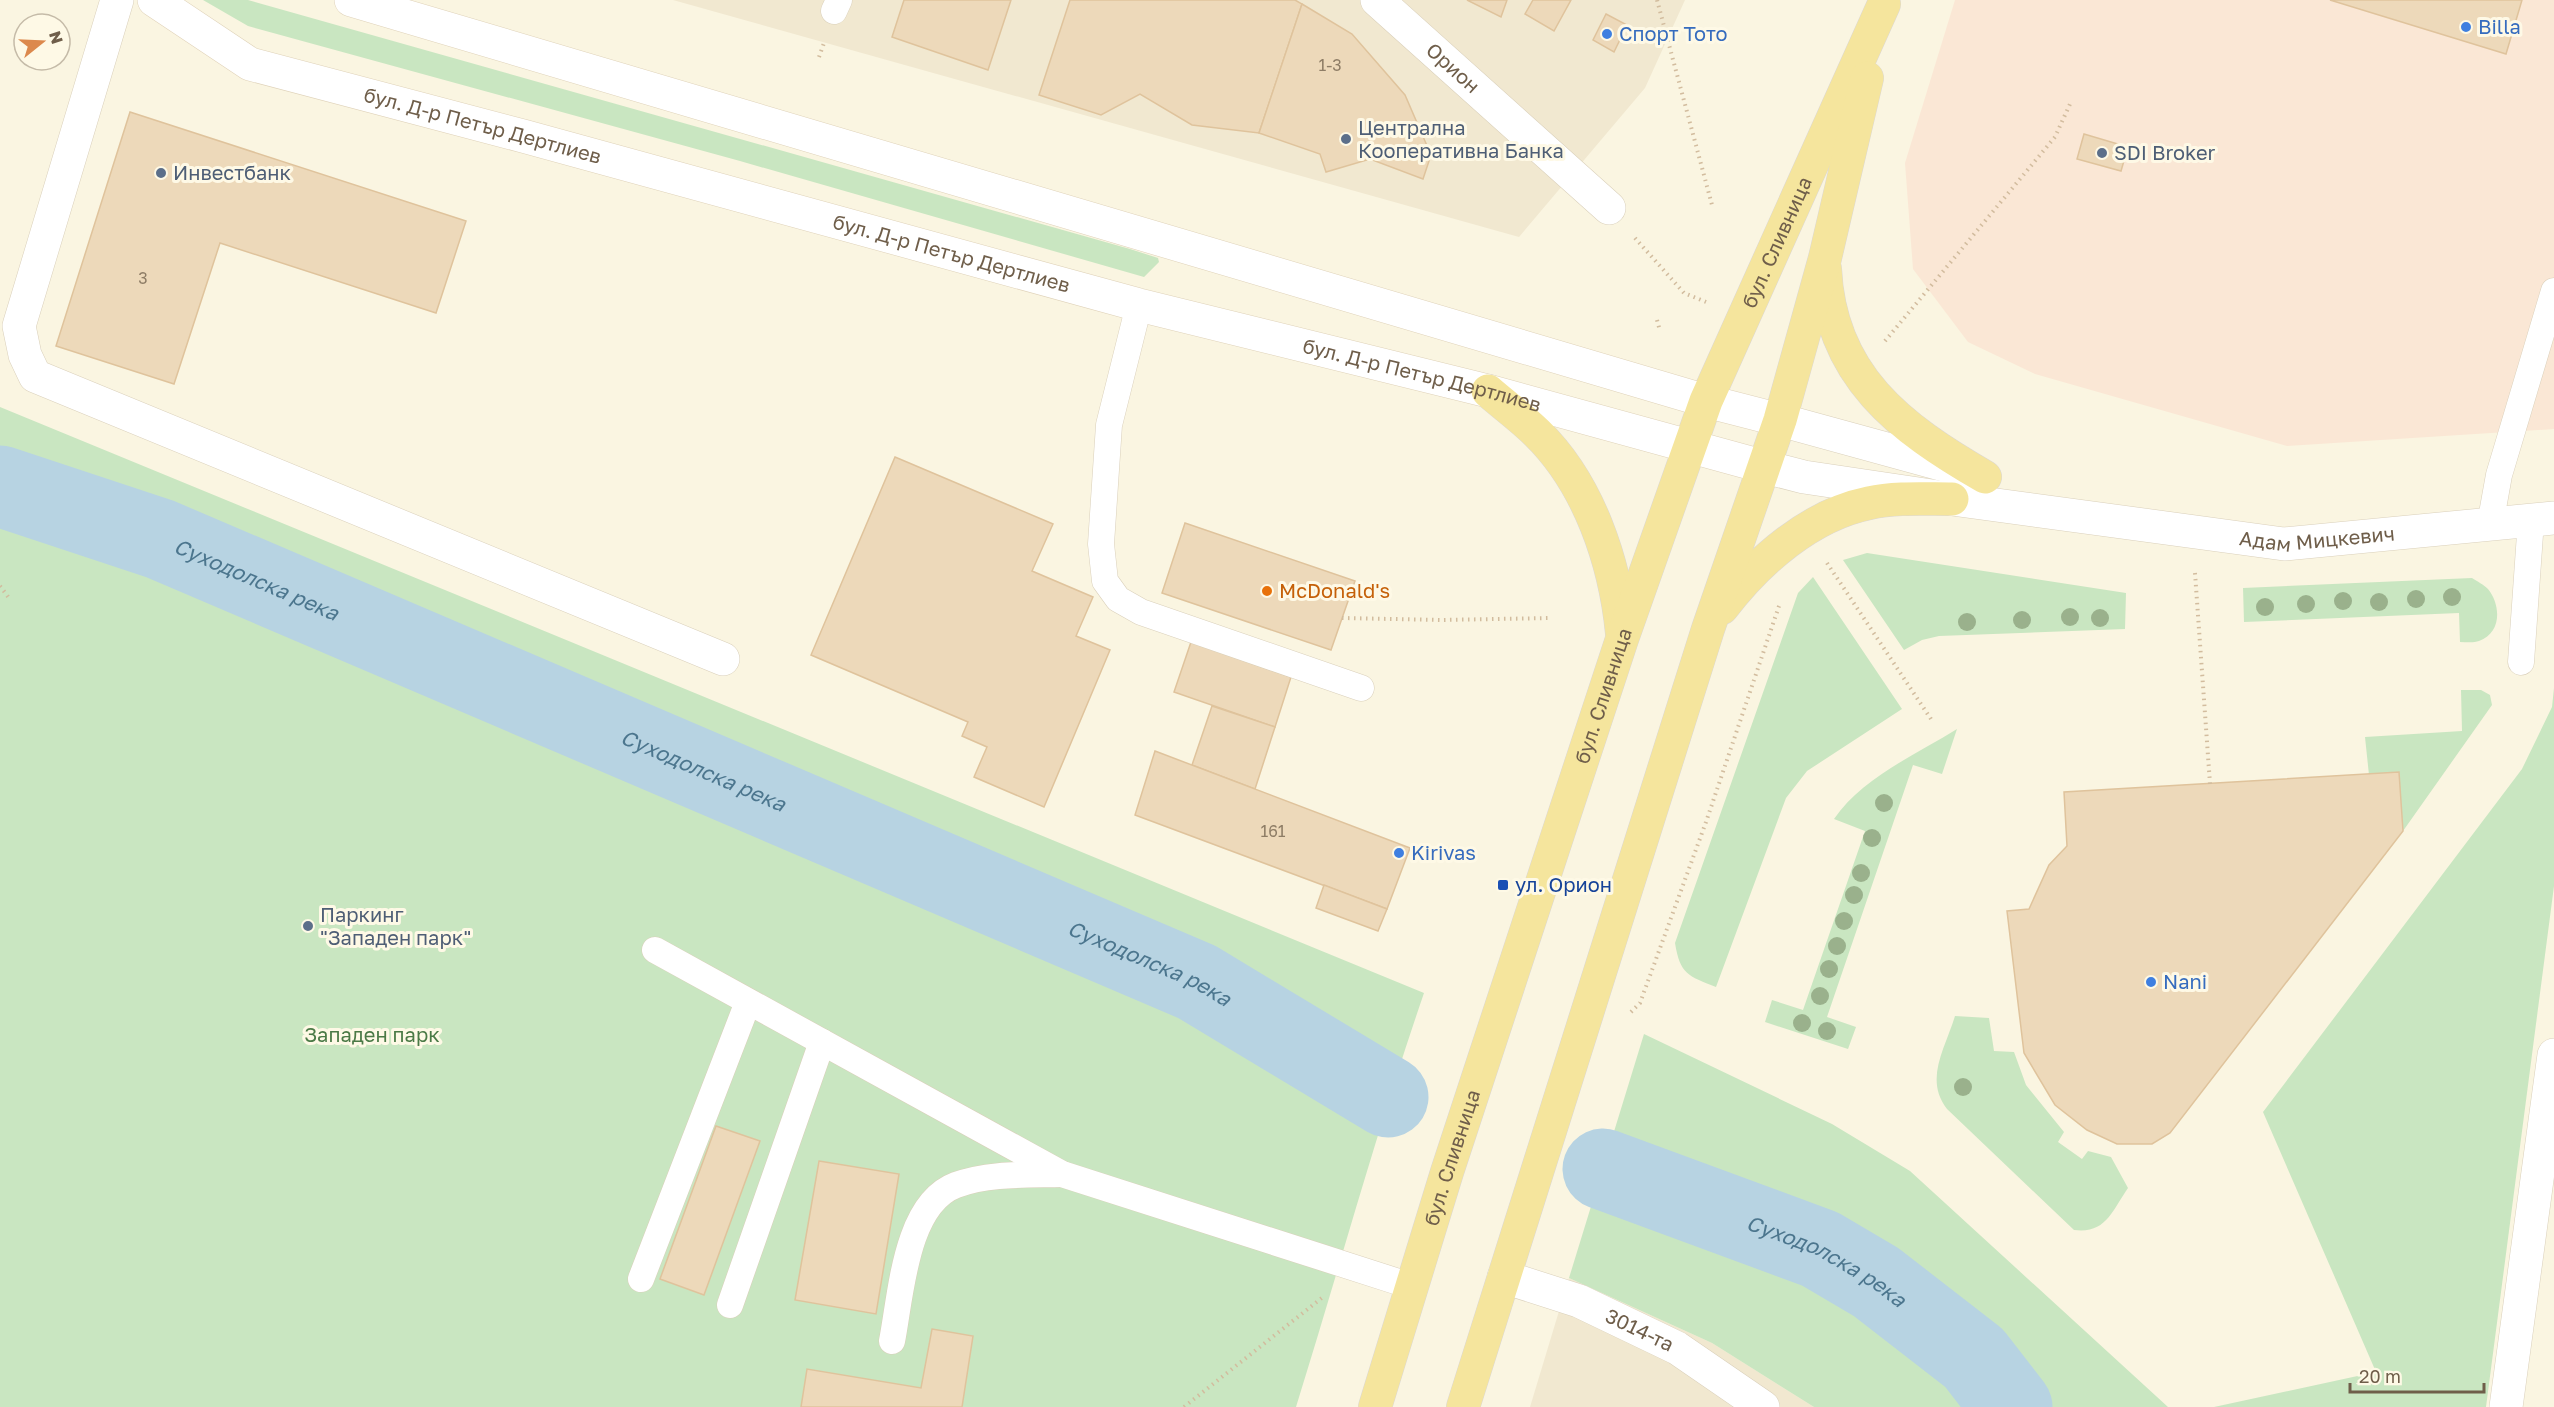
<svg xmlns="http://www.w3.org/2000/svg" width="2554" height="1407" font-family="'Golos Text',sans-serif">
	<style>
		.residential { fill: #f1e8d0 }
		.commercial { fill: #fae7d5 }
		.green { fill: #c9e6c1 }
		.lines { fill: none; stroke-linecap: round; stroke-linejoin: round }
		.river { stroke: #b7d3e2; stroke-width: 81 }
		.building { fill: #edd9ba; stroke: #dfc39c; stroke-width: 1.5 }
		.service-casing { stroke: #dad0bb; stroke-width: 27 }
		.minor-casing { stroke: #dad0bb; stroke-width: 34 }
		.tertiary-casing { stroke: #dad0bb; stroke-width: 34 }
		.secondary-casing { stroke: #dfd2b9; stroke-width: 34 }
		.primary-casing { stroke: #dcd8d4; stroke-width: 34 }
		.path { stroke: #d2bc9e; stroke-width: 4; stroke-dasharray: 1.5 4.5; stroke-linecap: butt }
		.service { stroke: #fff; stroke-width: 26 }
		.minor { stroke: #fff; stroke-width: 33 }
		.tertiary { stroke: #fff; stroke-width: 33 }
		.secondary { stroke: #fff; stroke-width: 33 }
		.primary { stroke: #f5e59d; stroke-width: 33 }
		.tree { fill: #9ab18c }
		.shop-dot { fill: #3f7fe0; stroke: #fef9e6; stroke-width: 2 }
		.service-dot { fill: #5c6f8a; stroke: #fef9e6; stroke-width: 2 }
		.food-dot { fill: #e8710a; stroke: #fef9e6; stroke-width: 2 }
		.transit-dot { fill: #1a4fb4; stroke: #fef9e6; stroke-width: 2 }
		.labels { text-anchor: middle; stroke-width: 6; stroke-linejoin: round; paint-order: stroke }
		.number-label { font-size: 16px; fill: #8e7d66 }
		.shop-label { font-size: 20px; fill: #366cbe; stroke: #fef9e6; text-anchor: start }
		.street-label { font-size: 20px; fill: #6f5e4a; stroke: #fef9e6 }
		.service-label { font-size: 20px; fill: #4e5e75; stroke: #fef9e6; text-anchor: start }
		.food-label { font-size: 20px; fill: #c56008; stroke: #fef9e6; text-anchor: start }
		.transit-label { font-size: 20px; fill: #164399; stroke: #fef9e6; text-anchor: start }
		.park-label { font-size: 20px; fill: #4b7a46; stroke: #fef9e6 }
		.water-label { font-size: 21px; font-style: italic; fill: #4c768e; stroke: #fef9e6 }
	</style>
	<rect width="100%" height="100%" fill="#faf5e1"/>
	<g class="residential">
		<path d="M673 0H1685L1645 88 1519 237Z"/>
		<path d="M1569 1278 1712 1343 1814 1407H1530Z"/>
	</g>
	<path class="commercial" d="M1955 0H2554V429L2287 446 2035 374 1968 342 1913 269 1905 163Z"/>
	<g class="green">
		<path d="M203 0H248L1130 249 1158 258 1159 262 1144 277 740 161 248 26Z"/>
		<path d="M0 407 1424 993C1377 1130 1339 1269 1296 1407H0Z"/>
		<path d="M1867 553 2126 593 2125 629 1939 636 1922 640 1904 650 1843 560Z"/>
		<path d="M1813 577 1902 709 1807 771 1786 798 1716 987C1688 976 1680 974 1675 943L1798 593Z"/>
		<path d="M2472 578C2477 581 2484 585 2488 589 2501 605 2502 633 2479 641 2474 643 2466 642 2460 642L2459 613 2244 622 2243 588Z"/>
		<path d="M2554 688V886L2486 1407H2214L2376 1372 2263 1112 2522 769 2552 707Z"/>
		<path d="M2461 690H2481L2490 695 2492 705 2403 831 2399 773 2369 775 2365 737 2462 731Z"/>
		<path d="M1957 729 1942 774 1913 765 1827 1017 1856 1027 1848 1049 1765 1022 1772 1000 1803 1010 1865 831 1834 819C1862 778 1915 755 1957 729Z"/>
		<path d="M1955 1016 1989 1018 1994 1051 2014 1052 2026 1085 2064 1132 2058 1142 2082 1159 2088 1151 2111 1157 2128 1188C2112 1211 2106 1234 2074 1230L1947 1109C1924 1079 1945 1049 1955 1016Z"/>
		<path d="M1644 1034 1832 1124 1910 1171 2168 1407H1814L1712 1343 1569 1278Z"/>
	</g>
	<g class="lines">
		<g class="river">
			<path id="s1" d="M0 486 160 539 1197 982 1388 1097"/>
			<path id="s2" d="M1603 1169 1820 1249 1876 1282 1974 1358 2012 1407"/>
		</g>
	</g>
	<g class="building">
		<path d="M904 0H1011L988 70 892 37Z"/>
		<path d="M1070 0H1295L1302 4 1259 133 1192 125 1140 94 1101 115 1039 95Z"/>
		<path d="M1467 0H1507L1501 17Z"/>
		<path d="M1533 0H1571L1554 31 1525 14Z"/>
		<path d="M2330 0H2522L2506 54Z"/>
		<path d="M1302 4 1352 34 1405 95 1431 155 1423 179 1370 159 1326 172 1320 154 1259 133Z"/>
		<path d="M1606 14 1627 25 1614 52 1593 40Z"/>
		<path d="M130 112 466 221 436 313 220 243 174 384 56 346Z"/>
		<path d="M2084 134 2128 147 2121 171 2077 159Z"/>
		<path d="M895 457 1053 524 1032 571 1093 597 1076 636 1110 650 1044 807 974 777 987 747 962 736 968 722 811 655Z"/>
		<path d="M1185 523 1355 581 1331 650 1162 593Z"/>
		<path d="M1191 642 1291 677 1275 727 1174 692Z"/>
		<path d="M1212 706 1275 727 1255 789 1192 765Z"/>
		<path d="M1155 751 1410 848 1387 909 1135 815Z"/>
		<path d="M2399 772 2403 831 2170 1133 2152 1144H2117L2087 1130 2055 1105 2024 1053 2007 911 2029 909 2049 865 2067 846 2064 792Z"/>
		<path d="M1324 885 1387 909 1378 931 1316 908Z"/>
		<path d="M716 1126 760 1141 704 1295 660 1279Z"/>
		<path d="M819 1161 899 1174 876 1314 795 1300Z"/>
		<path d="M932 1329 973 1336 962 1407H801L807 1369 921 1388Z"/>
	</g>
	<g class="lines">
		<g class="service-casing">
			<g id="service">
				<path d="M834 11 839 0"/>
				<path d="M1139 305 1109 425 1101 544 1105 581 1118 599 1141 612 1361 688"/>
				<path d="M2490 525 2499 475 2554 291"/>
				<path d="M2521 662 2531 520"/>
				<path d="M655 950 1062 1174 1411 1286"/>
				<path d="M641 1279 748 1002"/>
				<path d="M730 1305 822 1042"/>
				<path d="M892 1341C901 1296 905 1204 956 1185 989 1173 1027 1175 1062 1174"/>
			</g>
		</g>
		<g class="minor-casing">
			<g id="minor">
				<path d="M117 0 19 326 25 355 35 376 723 659"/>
				<path id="s3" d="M1377 0 1609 208"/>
				<path id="s4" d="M1504 1277 1579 1301 1677 1348 1763 1407"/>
				<path d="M2506 1407 2554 1055"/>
			</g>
		</g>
		<g class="tertiary-casing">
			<g id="tertiary">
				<path d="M1780 420 1970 472"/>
				<path id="s5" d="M1765 467 1804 477 1952 499 2284 544 2554 518"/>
			</g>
		</g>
		<g class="secondary-casing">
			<g id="secondary">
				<path id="s6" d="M154 0 250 64 523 136 1139 305 1488 391 1765 467"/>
				<path d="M351 0 1706 401 1780 420"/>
			</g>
		</g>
		<g class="primary-casing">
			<g id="primary">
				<path d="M1825 269C1830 376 1900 428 1985 477"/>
				<path d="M1488 391C1504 405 1522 418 1537 433 1589 484 1615 562 1622 633"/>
				<path d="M1722 608C1758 561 1810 515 1869 503 1896 497 1924 499 1952 499"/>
				<path id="s7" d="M1375 1407 1447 1172 1622 639 1706 401 1884 4"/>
				<path d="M1463 1407 1708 629 1780 420 1825 258 1867 78"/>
			</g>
		</g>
		<g class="path">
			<path d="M1657 0 1712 205"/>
			<path d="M16 50 20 36"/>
			<path d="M819 57 824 43"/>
			<path d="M1635 238 1684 293 1706 302"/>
			<path d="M1657 320 1660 331"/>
			<path d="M1885 341 2055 137 2070 104"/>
			<path d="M1827 563 1931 719"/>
			<path d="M2195 573 2210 784"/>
			<path d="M0 586 9 598"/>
			<path d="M1342 618 1441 620 1551 618"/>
			<path d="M1631 1012 1640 1003 1706 822 1779 606"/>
			<path d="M1184 1407 1323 1297"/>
		</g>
		<use href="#service" class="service"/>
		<use href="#minor" class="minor"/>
		<use href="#tertiary" class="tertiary"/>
		<use href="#secondary" class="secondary"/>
		<use href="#primary" class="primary"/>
	</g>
	<g class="tree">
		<circle cx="2452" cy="597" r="9"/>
		<circle cx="2416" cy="599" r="9"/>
		<circle cx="2343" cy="601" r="9"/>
		<circle cx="2379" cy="602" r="9"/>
		<circle cx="2306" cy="604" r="9"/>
		<circle cx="2265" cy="607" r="9"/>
		<circle cx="2070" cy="617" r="9"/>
		<circle cx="2100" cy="618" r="9"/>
		<circle cx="2022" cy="620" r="9"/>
		<circle cx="1967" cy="622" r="9"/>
		<circle cx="1884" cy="803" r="9"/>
		<circle cx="1872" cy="838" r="9"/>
		<circle cx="1861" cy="873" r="9"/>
		<circle cx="1854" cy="895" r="9"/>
		<circle cx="1844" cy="921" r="9"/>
		<circle cx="1837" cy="946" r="9"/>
		<circle cx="1829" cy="969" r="9"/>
		<circle cx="1820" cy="996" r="9"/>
		<circle cx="1802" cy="1023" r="9"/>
		<circle cx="1827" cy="1031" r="9"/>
		<circle cx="1963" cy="1087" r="9"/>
	</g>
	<g class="shop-dot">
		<circle cx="2466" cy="27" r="6"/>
		<circle cx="1607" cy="34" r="6"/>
		<circle cx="1399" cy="853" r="6"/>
		<circle cx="2151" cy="982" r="6"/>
	</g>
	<g class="service-dot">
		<circle cx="1346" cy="139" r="6"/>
		<circle cx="2102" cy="153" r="6"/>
		<circle cx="161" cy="173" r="6"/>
		<circle cx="308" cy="926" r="6"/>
	</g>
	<circle class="food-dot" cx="1267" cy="591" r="6"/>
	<rect class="transit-dot" x="1497" y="879" width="12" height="12" rx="3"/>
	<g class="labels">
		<g class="number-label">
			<text x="1330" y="71">1-3</text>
			<text x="143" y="284">3</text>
			<text x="1273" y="837">161</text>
		</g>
		<g class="shop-label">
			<text x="2478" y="34">Billa</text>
			<text x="1619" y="41">Спорт Тото</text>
			<text x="1411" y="860">Kirivas</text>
			<text x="2163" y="989">Nani</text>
		</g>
		<g class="street-label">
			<text dy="7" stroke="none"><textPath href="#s3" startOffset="102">Орион</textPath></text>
			<text dy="7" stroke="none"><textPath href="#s6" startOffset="356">бул. Д-р Петър Дертлиев</textPath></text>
			<text dy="7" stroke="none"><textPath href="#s7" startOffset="1233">бул. Сливница</textPath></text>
			<text dy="7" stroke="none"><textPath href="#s6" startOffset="842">бул. Д-р Петър Дертлиев</textPath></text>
			<text dy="7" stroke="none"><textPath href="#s6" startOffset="1328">бул. Д-р Петър Дертлиев</textPath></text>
			<text dy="7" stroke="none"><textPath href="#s5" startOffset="558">Адам Мицкевич</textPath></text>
			<text dy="7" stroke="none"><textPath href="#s7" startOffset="747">бул. Сливница</textPath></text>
			<text dy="7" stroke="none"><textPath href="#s7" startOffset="261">бул. Сливница</textPath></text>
			<text dy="7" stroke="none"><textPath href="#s4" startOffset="146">3014-та</textPath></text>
		</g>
		<g class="service-label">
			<text x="1358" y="135">Централна<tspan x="1358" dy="23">Кооперативна Банка</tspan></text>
			<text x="2114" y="160">SDI Broker</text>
			<text x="173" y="180">Инвестбанк</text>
			<text x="320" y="922">Паркинг<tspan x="320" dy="23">"Западен парк"</tspan></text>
		</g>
		<g class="food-label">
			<text x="1279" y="598">McDonald's</text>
		</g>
		<g class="transit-label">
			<text x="1515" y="892">ул. Орион</text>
		</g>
		<g class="park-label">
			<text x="372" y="1042">Западен парк</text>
		</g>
		<g class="water-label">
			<text dy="7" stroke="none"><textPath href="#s1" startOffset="273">Суходолска река</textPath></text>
			<text dy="7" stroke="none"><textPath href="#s1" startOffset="759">Суходолска река</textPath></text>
			<text dy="7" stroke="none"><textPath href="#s1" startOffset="1245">Суходолска река</textPath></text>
			<text dy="7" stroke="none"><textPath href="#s2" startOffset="242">Суходолска река</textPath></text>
		</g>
	</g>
	<g transform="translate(42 42) rotate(72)"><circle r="28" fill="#fef9e6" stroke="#c5bba8" stroke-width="1.5"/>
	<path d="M0-4.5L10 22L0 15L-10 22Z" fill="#dc894d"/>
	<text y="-9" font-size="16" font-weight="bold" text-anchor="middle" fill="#6f5e4a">N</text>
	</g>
	<path d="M2350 1383v9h134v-9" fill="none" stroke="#6f5e4a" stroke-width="3"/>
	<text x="2359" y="1383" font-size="18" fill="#6f5e4a" stroke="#fef9e6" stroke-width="4.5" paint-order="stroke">20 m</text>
</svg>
